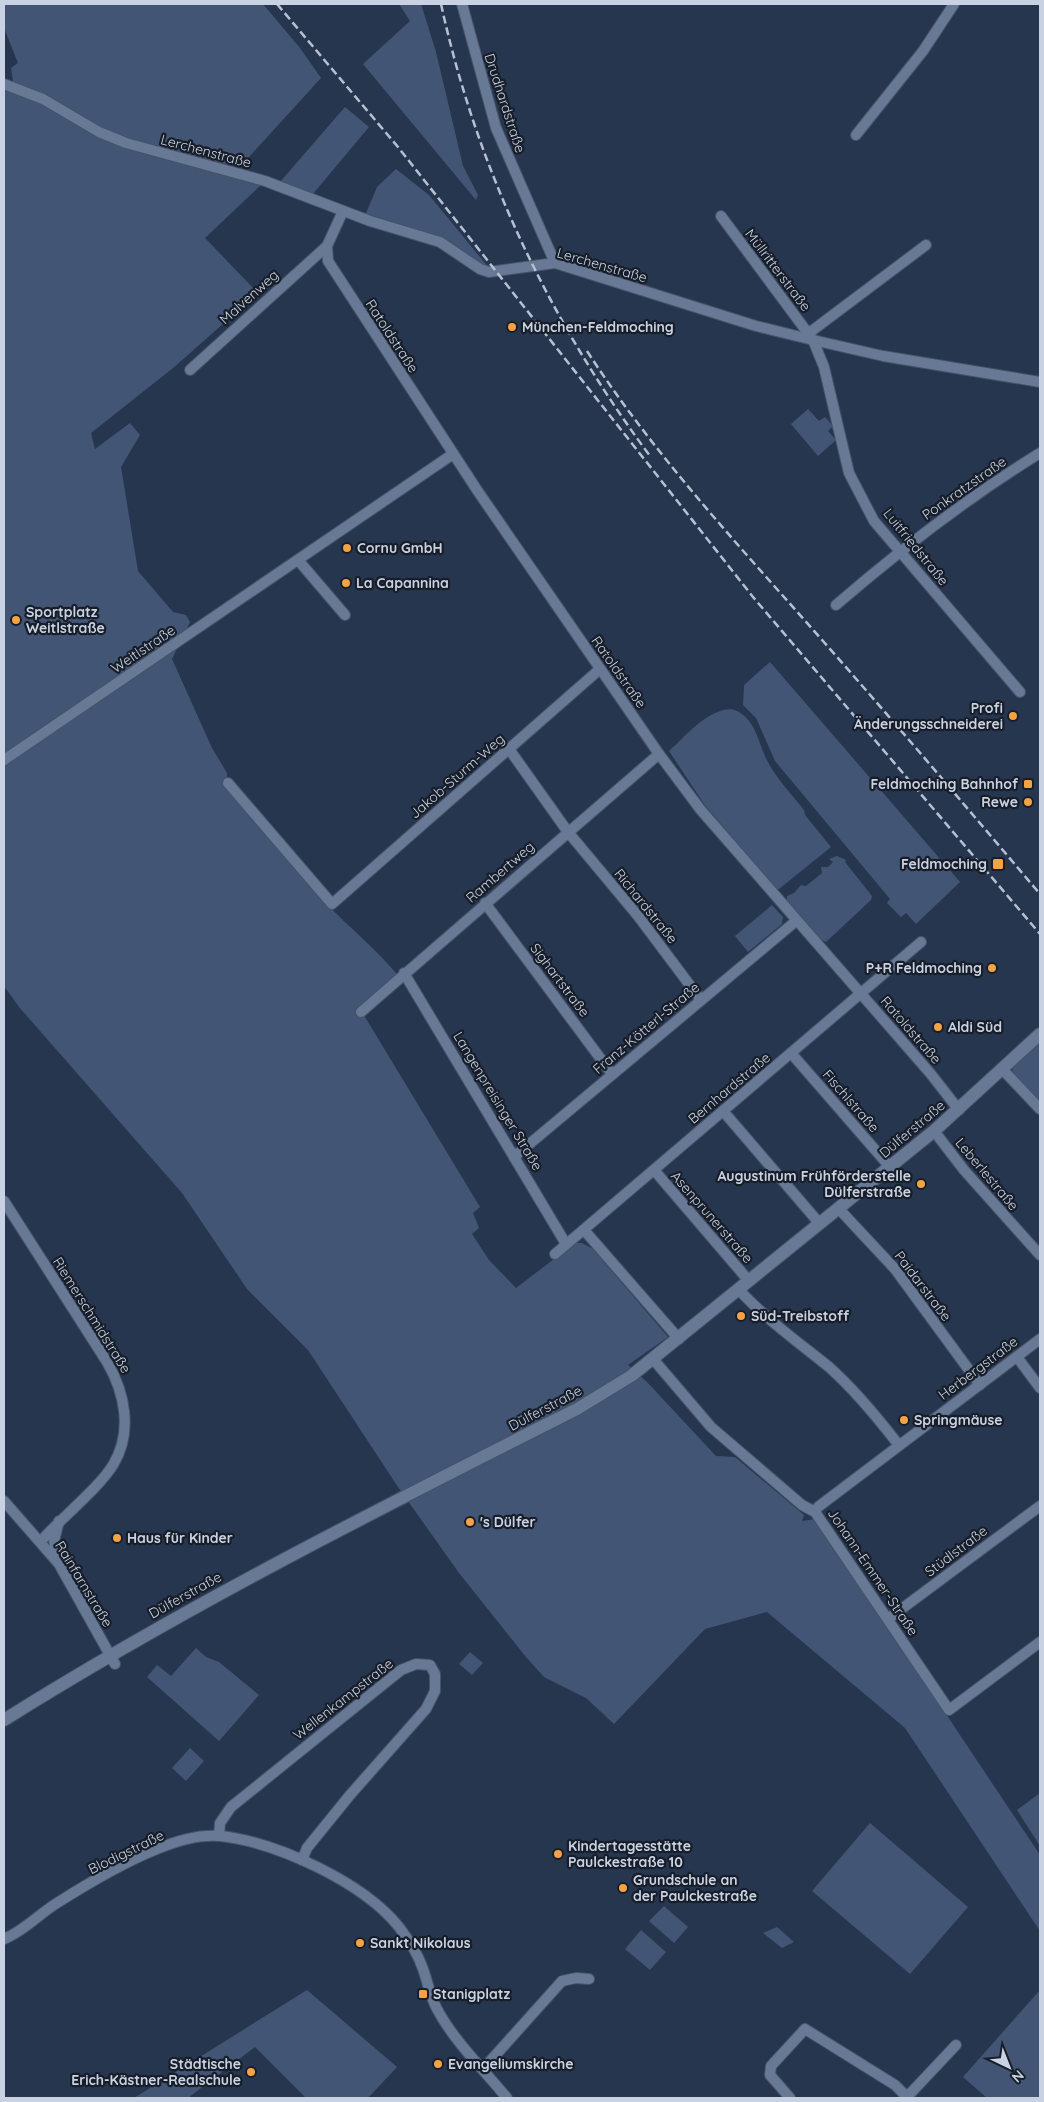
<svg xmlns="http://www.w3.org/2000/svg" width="1044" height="2102" font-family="Quicksand,sans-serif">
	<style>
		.green { fill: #425574 }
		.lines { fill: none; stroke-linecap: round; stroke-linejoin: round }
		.minor-casing { stroke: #465368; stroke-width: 12 }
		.secondary-casing { stroke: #465368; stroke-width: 14 }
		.minor { stroke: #677995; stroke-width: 10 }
		.secondary { stroke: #677995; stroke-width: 12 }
		.rail { stroke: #b6c0d1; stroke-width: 2.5; stroke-dasharray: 8 4; stroke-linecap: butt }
		.poi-dot { fill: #f4a344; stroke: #171e29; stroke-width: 2 }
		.labels { text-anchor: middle; stroke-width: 4.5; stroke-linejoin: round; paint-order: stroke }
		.street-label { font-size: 14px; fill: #c8d2e2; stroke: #171e29 }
		.poi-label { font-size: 14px; font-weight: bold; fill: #c8d2e2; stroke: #171e29; text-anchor: start }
	</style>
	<rect width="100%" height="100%" fill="#27364f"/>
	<g class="green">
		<path d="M4 4H263L300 48 321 78 239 168 262 184 205 238 258 293 173 368 91 433 95 449 130 423 140 435 121 467 138 571 173 612 186 615 190 622 172 659 212 748 227 773V788C258 825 288 864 322 899 347 926 377 949 400 978L365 1017 480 1207 473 1213 479 1228 472 1234 489 1260 516 1288 575 1243H582L593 1249 668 1337 628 1365 647 1382 716 1456 735 1457 804 1515 802 1521 816 1519 1040 1855V1931L905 1728 767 1612 705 1629 614 1724 586 1698 544 1677 526 1657 459 1573 398 1487 308 1350 247 1289 182 1193 19 1007 4 986V85L13 81 11 68 18 63 4 28Z"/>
		<path d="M399 4H421L436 52 463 166 478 195 476 200 363 64 410 21Z"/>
		<path d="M345 107 369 127 312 195 280 182Z"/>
		<path d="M396 169 429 195 489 268 444 243 364 218 377 187Z"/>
		<path d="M808 409 819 421 825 417 833 426 828 431 836 440 818 456 791 424Z"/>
		<path d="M770 662 960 882 916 924 906 913 901 917 887 903 890 899 775 761 756 718 743 705 744 685Z"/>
		<path d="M731 709C757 716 757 743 769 764 778 780 792 795 804 810L805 815 831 847 779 889H776L704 804 669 751C686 736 706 710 731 709Z"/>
		<path d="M837 856 846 860 845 862 872 896 871 900 826 942 819 939 787 902V896L794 893 801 885 806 886 822 873 821 867H828L833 862 829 859Z"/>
		<path d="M772 905 783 917 782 924 748 952 735 936Z"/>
		<path d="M1040 1039V1104L1015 1078 1012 1068Z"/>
		<path d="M196 1648 206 1657 219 1662 259 1695 219 1741 147 1677 157 1665 171 1676Z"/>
		<path d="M470 1652 483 1663 472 1675 459 1664Z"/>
		<path d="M190 1748 204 1761 186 1781 172 1768Z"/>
		<path d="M1040 1793V1846L1017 1810Z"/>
		<path d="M870 1823 968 1907 910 1974 812 1891Z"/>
		<path d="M664 1906 688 1927 674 1943 649 1921Z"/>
		<path d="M777 1927 794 1942 782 1948 763 1933Z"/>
		<path d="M641 1930 666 1952 650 1970 625 1949Z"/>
		<path d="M307 1990 397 2067 368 2098H306L255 2047 188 2098H134Z"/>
		<path d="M1040 1990V2098H987L963 2077Z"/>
	</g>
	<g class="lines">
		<g class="minor-casing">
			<g id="minor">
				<path d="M462 4 496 128 555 263"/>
				<path d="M4 84 43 99 99 132 126 143 265 181 370 221 440 242 480 269 489 272 555 263 756 326 813 340 883 356 1040 382"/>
				<path d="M856 135 923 51 954 4"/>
				<path d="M343 211 327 246 328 261 477 490 659 754 700 809 930 1073 959 1110"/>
				<path d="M721 216 813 340 824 367 849 473 874 521 1020 692"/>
				<path d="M809 333 926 245"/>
				<path d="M190 370 327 246"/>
				<path d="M298 560 345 615"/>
				<path d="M836 605C901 549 967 498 1040 453"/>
				<path d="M509 749 568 832 638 916 701 1000"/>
				<path d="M4 760 453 454"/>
				<path d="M228 783 332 904 600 669"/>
				<path d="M485 903 612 1074"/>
				<path d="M404 973 566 1244"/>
				<path d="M361 1012 659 754"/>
				<path d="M791 1053 890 1167"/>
				<path d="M1003 1070 1040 1109"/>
				<path d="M723 1111 820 1224"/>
				<path d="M934 1131 964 1170 1040 1255"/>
				<path d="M515 1156 796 921"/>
				<path d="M654 1170 749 1281"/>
				<path d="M4 1201 107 1362C125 1393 133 1432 113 1465 98 1489 61 1518 41 1541"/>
				<path d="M839 1209 895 1269 980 1385"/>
				<path d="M584 1230 679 1339"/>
				<path d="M555 1254 921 942"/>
				<path d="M739 1290C766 1319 798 1342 829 1367 855 1390 877 1417 898 1444"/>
				<path d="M1017 1357 1040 1388"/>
				<path d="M653 1359 711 1427 802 1505 815 1512 949 1710 1040 1642"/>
				<path d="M4 1501 59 1564 115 1664"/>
				<path d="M815 1512 818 1507 1040 1339"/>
				<path d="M58 1561 54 1541 59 1521"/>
				<path d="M888 1619 1040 1506"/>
				<path d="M219 1836 220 1823 231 1807 401 1670 416 1664 430 1665 435 1674V1691L426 1709 350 1795 307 1848 302 1860"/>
				<path d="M4 1939C24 1931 39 1914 57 1903 87 1884 124 1862 157 1849 176 1841 199 1834 220 1836 276 1842 363 1882 399 1927 409 1940 418 1954 423 1969 428 1983 430 1996 437 2009 454 2041 484 2070 507 2098"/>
				<path d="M483 2069 562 1981 576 1978 589 1979"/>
				<path d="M790 2098 770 2075 771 2066 805 2029 895 2085 907 2097"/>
				<path d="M906 2098 956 2045"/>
			</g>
		</g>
		<g class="secondary-casing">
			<path id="secondary" d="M4 1720C189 1604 383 1507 577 1409L631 1376 934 1131 1040 1034"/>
		</g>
		<use href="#minor" class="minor"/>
		<use href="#secondary" class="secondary"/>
		<g class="rail">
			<path d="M277 4 398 147 753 597 1040 934"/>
			<path d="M441 4C477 169 549 320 650 456"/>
			<path d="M587 351C655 456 741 548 823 641 897 725 968 809 1040 894"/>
		</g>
	</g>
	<g class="poi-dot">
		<circle cx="512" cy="327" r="5"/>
		<circle cx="347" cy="548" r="5"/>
		<circle cx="346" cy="583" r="5"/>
		<circle cx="16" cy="620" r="5"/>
		<circle cx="1013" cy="716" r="5"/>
		<rect x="1023" y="779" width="10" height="10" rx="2.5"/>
		<circle cx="1028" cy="802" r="5"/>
		<rect x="992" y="858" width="12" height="12" rx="2.5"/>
		<circle cx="992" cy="968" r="5"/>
		<circle cx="938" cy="1027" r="5"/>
		<circle cx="921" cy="1184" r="5"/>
		<circle cx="741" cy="1316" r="5"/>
		<circle cx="904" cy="1420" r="5"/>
		<circle cx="470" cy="1522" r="5"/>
		<circle cx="117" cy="1538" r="5"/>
		<circle cx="558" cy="1854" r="5"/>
		<circle cx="623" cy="1888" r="5"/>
		<circle cx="360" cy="1943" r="5"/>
		<rect x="418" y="1989" width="10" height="10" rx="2.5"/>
		<circle cx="438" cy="2064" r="5"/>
		<circle cx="251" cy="2072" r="5"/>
	</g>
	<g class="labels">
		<g class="street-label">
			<text transform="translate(505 103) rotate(72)" y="5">Drudhardstraße</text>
			<text transform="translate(206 151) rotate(15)" y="5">Lerchenstraße</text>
			<text transform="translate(602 265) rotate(16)" y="5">Lerchenstraße</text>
			<text transform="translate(778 270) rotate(53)" y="5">Müllritterstraße</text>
			<text transform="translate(249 297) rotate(-42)" y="5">Malvenweg</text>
			<text transform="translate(392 336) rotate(57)" y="5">Ratoldstraße</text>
			<text transform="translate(964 488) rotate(-35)" y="5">Ponkratzstraße</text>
			<text transform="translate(916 547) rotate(51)" y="5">Luitfriedstraße</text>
			<text transform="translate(143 649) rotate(-34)" y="5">Weitlstraße</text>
			<text transform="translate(619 672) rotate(55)" y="5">Ratoldstraße</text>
			<text transform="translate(457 776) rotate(-41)" y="5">Jakob-Sturm-Weg</text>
			<text transform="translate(500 872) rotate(-41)" y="5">Rambertweg</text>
			<text transform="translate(646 906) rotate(51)" y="5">Richardstraße</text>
			<text transform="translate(560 980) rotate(53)" y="5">Sighartstraße</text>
			<text transform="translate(646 1028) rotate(-40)" y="5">Franz-Kötterl-Straße</text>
			<text transform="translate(911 1030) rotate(49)" y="5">Ratoldstraße</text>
			<text transform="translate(729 1088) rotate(-40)" y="5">Bernhardstraße</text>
			<text transform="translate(498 1101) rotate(59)" y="5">Langenpreisinger Straße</text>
			<text transform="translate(851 1101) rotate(49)" y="5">Fischlstraße</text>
			<text transform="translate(912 1129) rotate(-40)" y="5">Dülferstraße</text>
			<text transform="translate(987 1174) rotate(50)" y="5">Leberlestraße</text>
			<text transform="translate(712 1217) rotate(49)" y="5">Asenprunerstraße</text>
			<text transform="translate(923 1286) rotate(53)" y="5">Paidarstraße</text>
			<text transform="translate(92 1315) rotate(58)" y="5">Riemerschmidstraße</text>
			<text transform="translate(978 1368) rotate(-37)" y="5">Herbergstraße</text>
			<text transform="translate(545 1408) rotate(-28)" y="5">Dülferstraße</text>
			<text transform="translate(956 1551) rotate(-37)" y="5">Stüdlstraße</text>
			<text transform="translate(873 1572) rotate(56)" y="5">Johann-Emmer-Straße</text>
			<text transform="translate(84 1584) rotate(59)" y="5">Rainfarnstraße</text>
			<text transform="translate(185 1595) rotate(-29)" y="5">Dülferstraße</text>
			<text transform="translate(343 1699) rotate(-38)" y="5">Wellenkampstraße</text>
			<text transform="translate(126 1852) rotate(-26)" y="5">Blodigstraße</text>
		</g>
		<g class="poi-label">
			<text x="522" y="332">München-Feldmoching</text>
			<text x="357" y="553">Cornu GmbH</text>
			<text x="356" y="588">La Capannina</text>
			<text x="26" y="617">Sportplatz<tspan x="26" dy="16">Weitlstraße</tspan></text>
			<text x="1003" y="713" text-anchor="end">Profi<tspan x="1003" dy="16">Änderungsschneiderei</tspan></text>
			<text x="1018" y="789" text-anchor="end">Feldmoching Bahnhof</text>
			<text x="1018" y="807" text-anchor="end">Rewe</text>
			<text x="987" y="869" text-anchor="end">Feldmoching</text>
			<text x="982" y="973" text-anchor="end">P+R Feldmoching</text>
			<text x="948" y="1032">Aldi Süd</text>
			<text x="911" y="1181" text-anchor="end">Augustinum Frühförderstelle<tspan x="911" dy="16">Dülferstraße</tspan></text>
			<text x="751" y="1321">Süd-Treibstoff</text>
			<text x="914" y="1425">Springmäuse</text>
			<text x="480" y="1527">'s Dülfer</text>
			<text x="127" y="1543">Haus für Kinder</text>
			<text x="568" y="1851">Kindertagesstätte<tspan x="568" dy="16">Paulckestraße 10</tspan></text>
			<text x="633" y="1885">Grundschule an<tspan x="633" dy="16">der Paulckestraße</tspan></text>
			<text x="370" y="1948">Sankt Nikolaus</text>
			<text x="433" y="1999">Stanigplatz</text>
			<text x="241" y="2069" text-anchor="end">Städtische<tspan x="241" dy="16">Erich-Kästner-Realschule</tspan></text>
			<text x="448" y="2069">Evangeliumskirche</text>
		</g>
	</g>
	<rect width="1044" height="2102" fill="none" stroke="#c8d2e2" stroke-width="10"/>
	<g transform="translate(1009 2067) rotate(137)" stroke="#171e29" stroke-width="4" paint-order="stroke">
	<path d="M0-4L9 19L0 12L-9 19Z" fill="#c8d2e2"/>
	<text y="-8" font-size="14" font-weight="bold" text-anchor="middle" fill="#c8d2e2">N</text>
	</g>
</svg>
